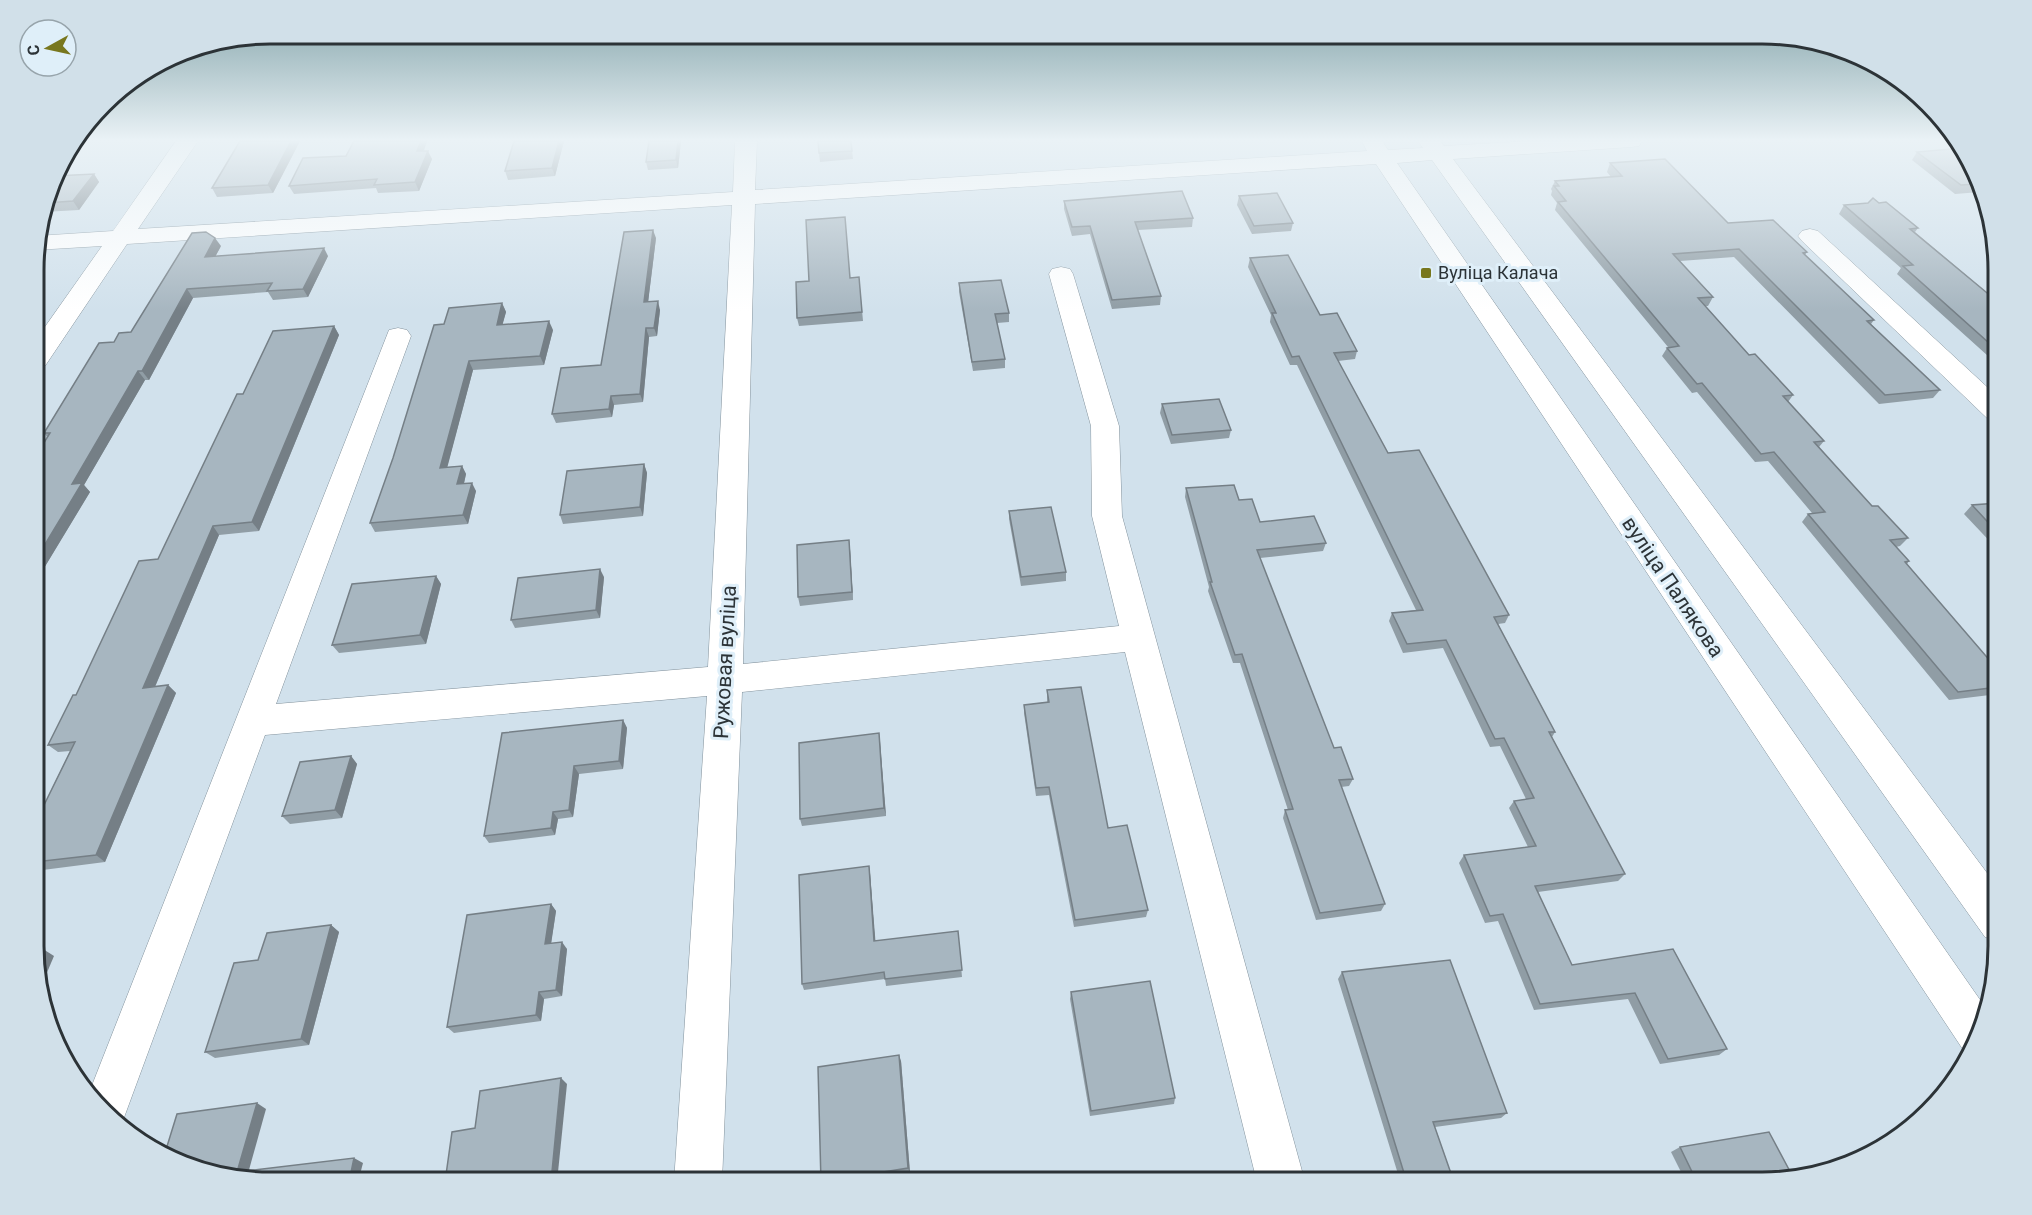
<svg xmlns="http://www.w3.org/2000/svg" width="2032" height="1215" font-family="Roboto,sans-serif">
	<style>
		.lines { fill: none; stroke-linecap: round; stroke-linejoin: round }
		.minor-casing { stroke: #83929c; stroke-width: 1 }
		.minor { fill: #fff; fill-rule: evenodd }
		.wall { fill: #909da5 }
		.shaded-wall { fill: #757f86 }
		.building { fill: #a7b6c0; stroke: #757f86; stroke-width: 1.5 }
		.poi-dot { fill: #78771e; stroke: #dfeff9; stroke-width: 2 }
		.labels { text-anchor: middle; stroke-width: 6; stroke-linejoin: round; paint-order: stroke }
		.far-poi-label { font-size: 18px; fill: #2c3337; stroke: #dfeff9; text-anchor: start }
		.street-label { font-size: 21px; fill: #2c3337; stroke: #dfeff9 }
		.rim { fill: none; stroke: #2c3337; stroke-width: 3 }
	</style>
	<rect width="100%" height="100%" fill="#d1e1ec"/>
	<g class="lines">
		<g class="minor-casing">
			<g id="minor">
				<path d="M176 141H198L138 229 733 192 735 141H757L755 190 1367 151 1362 141H1382L1388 150 1423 148 1418 141H1440L1444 146 1530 141H1642L1639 146 1631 147 1453 159 1999 889V942L1985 937 1432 160 1397 163 1985 1007 1971 1052 1962 1048 1376 164 755 204 743 664 1119 626 1092 516 1091 426 1049 274 1052 269 1061 267 1070 269 1073 274 1119 426 1122 516 1305 1182H1257L1125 652 742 692 722 1182H674L707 696 265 735 122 1123 89 1093 389 330 398 328 407 330 411 336 276 704 708 667 732 205 127 244 45 366 35 368V341L102 246 35 250 36 236 113 231Z"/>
				<path d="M1810 229 1818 231 1998 397V421L1988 419 1802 241 1798 236 1802 231Z"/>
			</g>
		</g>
		<use href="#minor" class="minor"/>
	</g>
	<g class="wall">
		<path d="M300 141 273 193 217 197 212 188Z"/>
		<path d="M354 141H427L424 151 432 159 419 191 378 193 376 188 294 194 289 186 346 156Z"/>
		<path d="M564 141 555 176 508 180 505 171Z"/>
		<path d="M681 141 678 168 648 170 646 162Z"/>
		<path d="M851 141 853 159 820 162 819 153Z"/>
		<path d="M1917 152H1968L1980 192 1955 194 1912 160Z"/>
		<path d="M1610 163 1728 223 1807 252 1805 255 1874 320 1871 324 1940 390 1933 398 1879 404 1734 257 1680 261 1713 297 1708 306H1705L1749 355 1793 395 1788 402 1824 441 1819 447 1872 506 1908 538 1900 546 1896 547 1909 561 1907 564 1998 670V694L1949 700 1802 522 1808 514 1812 513 1768 461 1755 462 1697 392 1692 393 1662 356 1667 348 1668 347 1555 210 1557 203 1551 195 1552 191 1551 189 1555 181 1611 177 1607 172Z"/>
		<path d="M94 174 99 182 79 210 43 212 54 176Z"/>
		<path d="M1239 196 1293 223 1291 231 1252 234 1237 205Z"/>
		<path d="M1064 201 1193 218 1192 227 1138 230 1161 296 1160 305 1112 309 1090 234 1072 236 1064 209Z"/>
		<path d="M1844 205 1918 228 1915 232 1998 302V365L1897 274 1901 268 1839 214Z"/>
		<path d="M656 238 648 302 660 310 657 336 649 337 643 402 614 405 612 417 556 423 552 414 601 365Z"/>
		<path d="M221 246 215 257 328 256 308 297 273 300 268 292 193 298 149 380H145L84 485 90 492 35 583 47 437 44 433 114 342 131 332Z"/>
		<path d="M1250 258 1320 315 1357 351 1355 359 1338 361 1388 453 1509 615 1505 623 1498 624 1555 732 1552 737 1625 874 1618 881 1538 892 1572 965 1673 949 1727 1049 1719 1055 1660 1064 1628 999 1534 1010 1498 921 1485 923 1459 863 1464 855 1528 847 1509 808 1514 801 1526 799 1500 746 1490 747 1443 648 1403 653 1389 621 1392 613 1416 610 1297 365H1290L1270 322 1271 315 1248 267Z"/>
		<path d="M859 277 863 321 799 326 797 318 809 281Z"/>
		<path d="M959 283 1009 313V322L997 323 1005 359V368L973 371 959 292Z"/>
		<path d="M502 303 506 312 502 325 553 330 544 365 473 370 447 467 462 466 466 474 464 483 476 491 468 524 375 532 370 523 444 324Z"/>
		<path d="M334 326 339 335 259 531 219 535 155 687 168 685 176 693 105 862 35 871V806L44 805 70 751 58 752 48 745 76 695 158 559 243 394Z"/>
		<path d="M1162 404 1231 430 1229 438 1171 444 1160 413Z"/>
		<path d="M644 464 647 473 643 516 563 524 560 515Z"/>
		<path d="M1186 488 1239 500 1260 522 1326 543 1323 551 1260 558 1334 748 1353 779 1349 786 1341 787 1385 904 1381 911 1316 920 1283 818 1285 810H1288L1240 663H1233L1208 591 1209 587 1185 497Z"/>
		<path d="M1998 503V550L1964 514 1972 505Z"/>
		<path d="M1009 511 1066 572V581L1021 586 1009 519Z"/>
		<path d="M850 549 853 600 800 606 798 597Z"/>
		<path d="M436 576 441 584 426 644 339 653 332 645Z"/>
		<path d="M604 577 600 618 515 628 511 620Z"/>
		<path d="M1047 690 1108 828 1148 910 1146 917 1074 927 1049 795 1036 796 1024 713V705L1047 702Z"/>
		<path d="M623 720 627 728 623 769 579 774 573 817 558 819 555 835 489 843 484 836Z"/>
		<path d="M879 733 886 816 802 826 800 819Z"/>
		<path d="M351 756 357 764 342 818 290 824 282 816Z"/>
		<path d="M869 866 870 873 875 941 958 931 962 977 886 986 885 979 804 990 802 984Z"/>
		<path d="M551 904 556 911 551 943 567 949 562 996 544 999 541 1021 454 1033 447 1027Z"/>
		<path d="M331 925 339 932 309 1045 215 1058 205 1052 258 960Z"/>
		<path d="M1342 972 1507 1113 1501 1118 1435 1127 1454 1182H1380V1180L1385 1176 1398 1174 1338 979Z"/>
		<path d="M1071 992 1175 1098 1174 1104 1090 1116 1070 999Z"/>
		<path d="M901 1061 910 1173 852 1182H821Z"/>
		<path d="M1680 1147 1778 1182H1686L1671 1152Z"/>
	</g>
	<g class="shaded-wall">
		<path d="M291 141H300L273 193 268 185Z"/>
		<path d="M421 141H427L420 160 417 151Z"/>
		<path d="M559 141H564L555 176 552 168Z"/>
		<path d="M678 141H681L678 168 676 160Z"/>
		<path d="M428 151 432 159 419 191 415 182Z"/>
		<path d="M94 174 99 182 79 210 73 201Z"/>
		<path d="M653 230 656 238 647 311 644 302Z"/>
		<path d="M215 238 221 246 210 266 205 257Z"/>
		<path d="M324 248 328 256 308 297 303 289Z"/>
		<path d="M187 289 193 298 149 380 142 371Z"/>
		<path d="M658 301 660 310 657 336 654 328Z"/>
		<path d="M502 303 506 312 500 334 497 325Z"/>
		<path d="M549 321 553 330 544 365 540 356Z"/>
		<path d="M334 326 339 335 259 531 252 522Z"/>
		<path d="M646 328 649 337 643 402 640 394Z"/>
		<path d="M469 361 473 370 445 476 440 468Z"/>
		<path d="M138 371 145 380 84 485 90 492 35 583V561L72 484Z"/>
		<path d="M611 396 614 405 612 417 609 409Z"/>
		<path d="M644 464 647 473 643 516 640 507Z"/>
		<path d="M462 466 466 474 462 492 457 484Z"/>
		<path d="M472 483 476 491 468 524 463 515Z"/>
		<path d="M213 526 219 535 151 696 143 688Z"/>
		<path d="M849 540 850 549 853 600 852 592Z"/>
		<path d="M600 569 604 577 600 618 596 610Z"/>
		<path d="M436 576 441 584 426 644 420 635Z"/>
		<path d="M168 685 176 693 105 862 96 855Z"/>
		<path d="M623 720 627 728 623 769 619 761Z"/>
		<path d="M879 733 880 741 886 816 884 808Z"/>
		<path d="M351 756 357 764 342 818 335 810Z"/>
		<path d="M574 766 579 774 573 817 569 810Z"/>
		<path d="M553 812 558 819 555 835 551 828Z"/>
		<path d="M869 866 870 873 876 948 874 941Z"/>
		<path d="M551 904 556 911 550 951 545 944Z"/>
		<path d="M331 925 339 932 309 1045 301 1039Z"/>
		<path d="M562 942 567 949 562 996 556 990Z"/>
		<path d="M43 949 54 956 40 989 35 976V967Z"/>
		<path d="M539 992 544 999 541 1021 536 1015Z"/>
		<path d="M899 1055 901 1061 910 1173 908 1168Z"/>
		<path d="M561 1078 567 1084 557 1182H551Z"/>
		<path d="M257 1103 266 1109 247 1177 237 1172Z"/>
		<path d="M354 1158 363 1163 358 1182H349Z"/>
	</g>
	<g class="building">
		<path d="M240 141H291L268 185 212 188Z"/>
		<path d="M354 141H421L417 151H428L415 182 374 185 377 179 289 186 303 158 346 156Z"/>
		<path d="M514 141H559L552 168 505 171Z"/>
		<path d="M649 141H678L676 160 646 162Z"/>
		<path d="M818 141H851L852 151 819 153Z"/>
		<path d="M1962 148 1968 152 1977 184 1961 185 1917 152Z"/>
		<path d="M1665 159 1728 223 1773 220 1807 252 1803 253 1874 320 1867 321 1940 390 1885 395 1739 249 1673 254 1713 297 1698 298 1749 355 1755 354 1793 395 1783 396 1824 441 1814 442 1872 506H1878L1908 538 1890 540 1909 561 1905 562 1998 670V687L1958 692 1808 514 1825 512 1774 452 1761 454 1702 383 1697 384 1667 348 1679 346 1558 202 1566 201 1554 186H1559L1555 181 1622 176 1610 163Z"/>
		<path d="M94 174 73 201 46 203 54 176Z"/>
		<path d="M1182 191 1193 218 1135 222 1161 296 1112 300 1090 226 1072 227 1064 201Z"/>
		<path d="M1277 193 1293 223 1254 226 1239 196Z"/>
		<path d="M1873 198 1879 203 1886 202 1918 228 1910 229 1998 302V351L1903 266 1913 265 1844 205 1868 203Z"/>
		<path d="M845 217 850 278 859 277 862 312 797 318 796 282 809 281 806 220Z"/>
		<path d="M653 230 644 302 658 301 654 328H646L640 394 611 396 609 409 552 414 561 368 601 365 624 232Z"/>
		<path d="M206 232 215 238 205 257 324 248 303 289 267 291 272 283 187 289 142 371H138L72 484 82 483 35 561V457L50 433H44L99 343 114 342 119 333 131 332 192 233Z"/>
		<path d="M1288 255 1320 315 1337 313 1357 351 1334 353 1388 453 1419 450 1509 615 1494 617 1555 732H1549L1625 874 1535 886 1572 965 1673 949 1727 1049 1668 1059 1635 993 1540 1004 1503 914 1490 916 1464 855 1536 846 1514 801 1534 798 1504 738 1495 739 1446 640 1407 644 1392 613 1423 610 1299 356 1292 357 1272 313H1276L1250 258Z"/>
		<path d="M1001 280 1009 313 995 314 1005 359 972 362 959 283Z"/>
		<path d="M502 303 497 325 549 321 540 356 469 361 440 468 462 466 457 484 472 483 463 515 370 523 393 458 434 325 444 324 449 308Z"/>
		<path d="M334 326 252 522 213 526 143 688 168 685 96 855 35 862V806L44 805 75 742 48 745 73 695H76L139 561 158 559 237 394H243L273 331Z"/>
		<path d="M1219 399 1231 430 1172 435 1162 404Z"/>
		<path d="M644 464 640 507 560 515 567 471Z"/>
		<path d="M1234 485 1239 500 1252 499 1260 522 1314 516 1326 543 1257 550 1334 748 1341 747 1353 779 1339 780 1385 904 1320 913 1285 810 1293 809 1242 654 1235 655 1210 582H1212L1186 488Z"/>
		<path d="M1998 503V533L1972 505Z"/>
		<path d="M1051 507 1066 572 1021 577 1009 511Z"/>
		<path d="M849 540 852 592 798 597 797 545Z"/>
		<path d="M600 569 596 610 511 620 518 578Z"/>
		<path d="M436 576 420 635 332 645 352 584Z"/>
		<path d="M1081 687 1108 828 1127 825 1148 910 1075 920 1049 787 1036 788 1024 705 1049 702 1047 690Z"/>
		<path d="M623 720 619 761 574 766 569 810 553 812 551 828 484 836 502 733Z"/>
		<path d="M879 733 884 808 800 819 799 743Z"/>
		<path d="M351 756 335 810 282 816 300 762Z"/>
		<path d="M869 866 874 941 958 931 962 970 885 979 884 972 802 984 799 875Z"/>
		<path d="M551 904 545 944 562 942 556 990 539 992 536 1015 447 1027 467 915Z"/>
		<path d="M331 925 301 1039 205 1052 234 963 258 960 267 933Z"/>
		<path d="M43 949 35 967V950Z"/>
		<path d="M1450 960 1507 1113 1433 1122 1454 1182H1387L1385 1176 1404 1173 1342 972Z"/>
		<path d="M1150 981 1175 1098 1091 1111 1071 992Z"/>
		<path d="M899 1055 908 1168 821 1182 818 1067Z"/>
		<path d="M561 1078 551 1182H445L452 1132 475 1128 480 1091Z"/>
		<path d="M257 1103 237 1172 354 1158 349 1182H269L208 1174 164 1156 177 1114Z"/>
		<path d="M1769 1132 1793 1177 1778 1182H1697L1680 1147Z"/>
		<path d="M1095 1178 1096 1182H1070Z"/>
	</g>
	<linearGradient id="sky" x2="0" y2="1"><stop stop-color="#82a3a9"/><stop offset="0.45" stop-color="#eaf2f6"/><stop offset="1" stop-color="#eaf2f6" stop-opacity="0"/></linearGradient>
	<rect width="2032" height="311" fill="url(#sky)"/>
	<rect class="poi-dot" x="1420" y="267" width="12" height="12" rx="3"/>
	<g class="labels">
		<g class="far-poi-label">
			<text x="1438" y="279">Вуліца Калача</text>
		</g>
		<g class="street-label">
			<text transform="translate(1673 587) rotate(56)" y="7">вуліца Палякова</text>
			<text transform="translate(725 662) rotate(-87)" y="7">Ружовая вуліца</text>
		</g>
	</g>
	<path d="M0 0H2032V1215H0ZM270 44H1762A226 226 0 0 1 1988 270V946A226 226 0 0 1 1762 1172H270A226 226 0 0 1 44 946V270A226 226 0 0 1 270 44Z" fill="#d1e0e9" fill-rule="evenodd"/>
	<path class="rim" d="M270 44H1762A226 226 0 0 1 1988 270V946A226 226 0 0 1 1762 1172H270A226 226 0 0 1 44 946V270A226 226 0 0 1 270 44Z"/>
	<g transform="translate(48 48) rotate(262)"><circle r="28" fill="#dfeff9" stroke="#97a4ab" stroke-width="1.5"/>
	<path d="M0-4.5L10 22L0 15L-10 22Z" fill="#78771e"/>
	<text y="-9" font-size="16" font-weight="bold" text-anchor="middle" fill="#2c3337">С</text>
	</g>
</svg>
